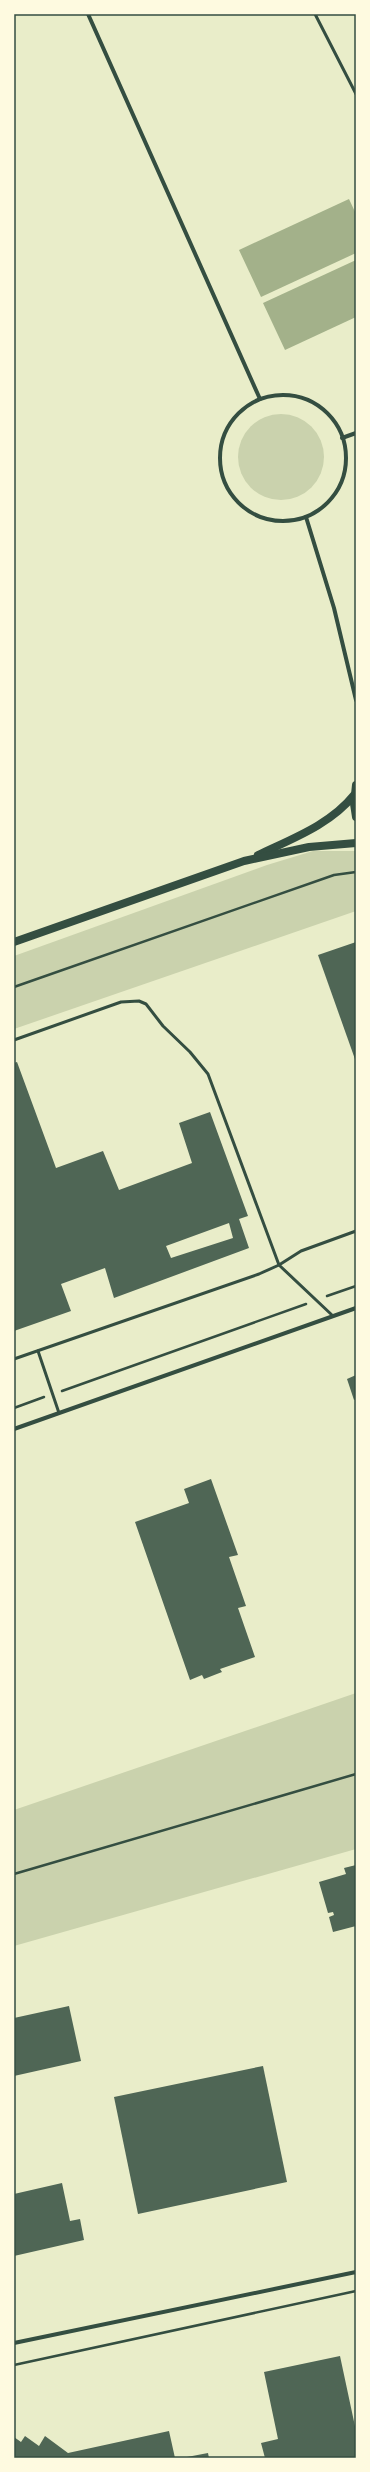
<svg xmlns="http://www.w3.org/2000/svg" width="370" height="2472" font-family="Karla,sans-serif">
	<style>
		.green { fill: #cad2ad }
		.water { fill: #a3b18a }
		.building { fill: #4f6655; fill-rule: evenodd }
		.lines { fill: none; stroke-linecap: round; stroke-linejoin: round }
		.path { stroke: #344e41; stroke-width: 2.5 }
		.service { stroke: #344e41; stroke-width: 3 }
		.minor { stroke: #344e41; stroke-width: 4 }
		.secondary { stroke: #344e41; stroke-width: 8 }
		.neatline { fill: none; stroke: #344e41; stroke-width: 1.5 }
	</style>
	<rect width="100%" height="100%" fill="#e9edc9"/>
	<g class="green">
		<circle cx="281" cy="457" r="43"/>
		<path d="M313 851H356V911L14 1029V956L267 865Z"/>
		<path d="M356 1693V1849L14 1946V1810Z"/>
	</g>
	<g class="water">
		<path d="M349 199 356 214V253L261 297 239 250Z"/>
		<path d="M356 260V317L285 350 263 303Z"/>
	</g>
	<g class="building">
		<path d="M356 942V1062L318 955Z"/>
		<path d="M17 1062 56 1168 103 1151 119 1190 192 1163 179 1123 210 1112 248 1216 239 1219 249 1248 114 1298 105 1268 61 1284 71 1311 14 1331V1063ZM229 1223 233 1238 171 1258 166 1246Z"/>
		<path d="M356 1375V1399L354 1400 347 1379Z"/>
		<path d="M211 1479 238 1555 229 1557 246 1606 238 1608 255 1657 220 1669 222 1672 204 1679 202 1675 190 1680 135 1522 189 1503 184 1489Z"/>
		<path d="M356 1865V1926L333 1932 329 1917 334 1915 333 1912 328 1913 319 1882 346 1874 344 1868Z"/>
		<path d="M69 2006 81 2061 14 2076V2018Z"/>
		<path d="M263 2066 287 2182 138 2214 114 2097Z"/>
		<path d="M62 2183 70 2221 80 2219 84 2240 14 2256V2194Z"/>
		<path d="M340 2356 356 2431V2458H265L261 2443 278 2439 264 2372Z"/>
		<path d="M169 2431 175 2458H14V2437L21 2442 25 2436 39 2446 45 2436 68 2453Z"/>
		<path d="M208 2453 209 2458H187V2457Z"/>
	</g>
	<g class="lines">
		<g class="path">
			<path d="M14 987 334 875 356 872"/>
			<path d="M327 1296 356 1286"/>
			<path d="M62 1391 306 1304"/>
			<path d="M14 1408 44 1397"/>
			<path d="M14 1874 356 1774"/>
			<path d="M14 2365 356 2291"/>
		</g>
		<g class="service">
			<path d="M315 14 356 94"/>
			<path d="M14 1040 121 1002 139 1001 146 1004 163 1026 190 1052 208 1074 279 1265 333 1316"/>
			<path d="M38 1351 59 1413"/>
			<path d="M14 1359 259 1274 279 1265 301 1251 356 1231"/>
		</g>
		<g class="minor">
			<path d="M88 14 260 399"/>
			<circle cx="283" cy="458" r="63"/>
			<path d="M342 438 356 433"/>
			<path d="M306 517 334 608 356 700"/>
			<path d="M14 1429 356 1308"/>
			<path d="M14 2343 356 2272"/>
		</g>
		<g class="secondary">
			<path d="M356 785 354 804 356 817"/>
			<path d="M258 855C291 839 330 825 354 795"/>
			<path d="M14 942 244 861 309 847 356 843"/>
		</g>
	</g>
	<rect width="370" height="2472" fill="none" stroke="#fefae0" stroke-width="30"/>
	<rect x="15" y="15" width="340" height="2442" class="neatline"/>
</svg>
